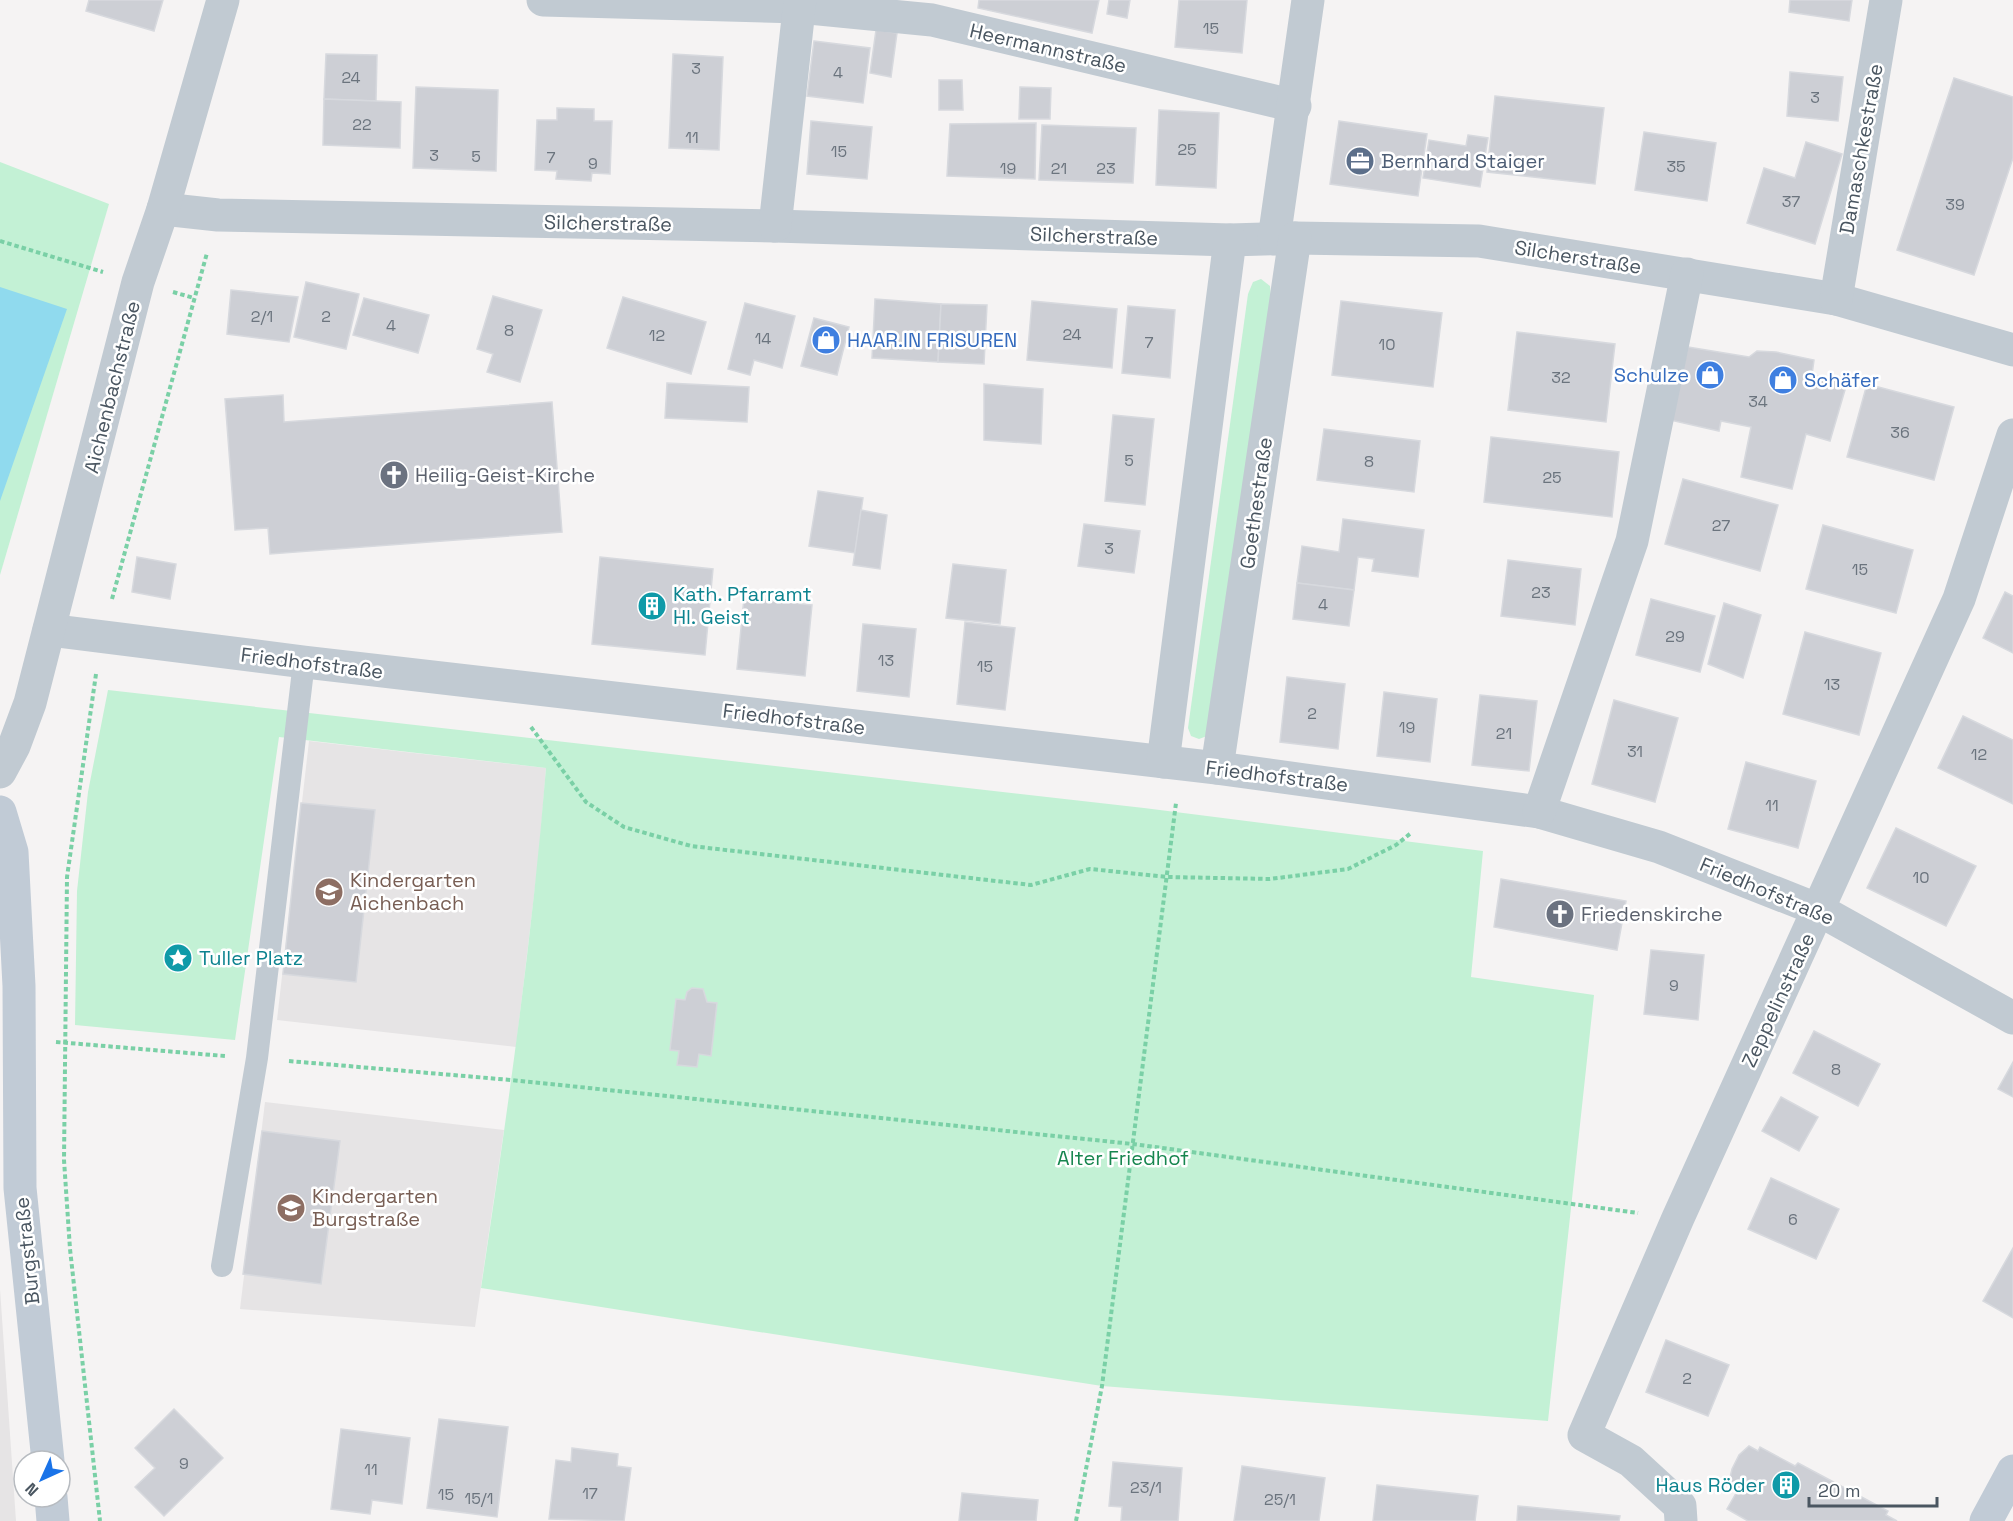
<svg xmlns="http://www.w3.org/2000/svg" width="2013" height="1521" font-family="'Space Grotesk',sans-serif">
	<style>
		.education { fill: #e6e4e5 }
		.green { fill: #c3f1d5 }
		.water { fill: #90daee }
		.building { fill: #cdcfd5; stroke: #d7d9de; stroke-width: 1.5 }
		.lines { fill: none; stroke-linecap: round; stroke-linejoin: round }
		.path { stroke: #7ad0a6; stroke-width: 4; stroke-dasharray: 4.5 3; stroke-linecap: butt }
		.service { stroke: #c1cad2; stroke-width: 22 }
		.minor { stroke: #c1cad2; stroke-width: 33 }
		.secondary { stroke: #c1cbd6; stroke-width: 33 }
		.labels { text-anchor: middle; stroke-width: 5; stroke-linejoin: round; paint-order: stroke }
		.number-label { font-size: 16px; fill: #6b747e }
		.street-label { font-size: 20px; fill: #4a5661; stroke: #fff }
		.service-label { font-size: 20px; fill: #4e5e75; stroke: #fff; text-anchor: start }
		.shop-label { font-size: 20px; fill: #366cbe; stroke: #fff; text-anchor: start }
		.worship-label { font-size: 20px; fill: #5b616d; stroke: #fff; text-anchor: start }
		.culture-label { font-size: 20px; fill: #0d838f; stroke: #fff; text-anchor: start }
		.education-label { font-size: 20px; fill: #785e54; stroke: #fff; text-anchor: start }
		.park-label { font-size: 20px; fill: #17864f; stroke: #fff }
	</style>
	<rect width="100%" height="100%" fill="#f5f3f3"/>
	<g class="education">
		<path d="M309 741 546 768 539 854 516 1047 277 1020Z"/>
		<path d="M265 1102 504 1130 475 1327 240 1309Z"/>
		<path d="M0 1289 16 1521H0Z"/>
	</g>
	<g class="green">
		<path d="M0 162 109 204 0 575Z"/>
		<path d="M1261 279 1270 286 1271 297 1207 736 1199 739 1191 736 1188 728 1248 294 1253 282Z"/>
		<path d="M108 690 1144 808 1483 851 1471 977 1594 995 1548 1421 1102 1386 481 1288C507 1115 532 942 546 768L279 737 235 1040 75 1025 77 891 88 792Z"/>
	</g>
	<path class="water" d="M0 287 67 309 0 501Z"/>
	<g class="building">
		<path d="M89 0H163L154 31 86 11Z"/>
		<path d="M979 0H1099L1092 33 978 8Z"/>
		<path d="M1109 0H1130L1127 18 1107 14Z"/>
		<path d="M1179 0H1247L1242 53 1175 47Z"/>
		<path d="M1790 0H1852L1849 21 1789 12Z"/>
		<path d="M876 30 897 33 891 77 870 73Z"/>
		<path d="M814 41 870 48 863 103 807 96Z"/>
		<path d="M326 54 377 55 376 101 324 99Z"/>
		<path d="M673 54 723 57 719 150 669 148Z"/>
		<path d="M1790 72 1843 77 1838 121 1787 116Z"/>
		<path d="M1954 78 2013 97V158L1974 275 1897 250Z"/>
		<path d="M939 80H962L963 110H939Z"/>
		<path d="M416 87 498 90 496 171 413 168Z"/>
		<path d="M1020 87 1051 88 1050 119H1019Z"/>
		<path d="M1495 96 1604 108 1595 184 1487 172Z"/>
		<path d="M324 99 401 102 400 148 323 145Z"/>
		<path d="M557 108 594 109V121H612L610 174 592 173 591 181 556 179 557 171 535 170 537 120H557Z"/>
		<path d="M1159 110 1219 113 1216 188 1156 185Z"/>
		<path d="M811 121 872 127 867 179 807 174Z"/>
		<path d="M1339 121 1427 134 1418 196 1330 184Z"/>
		<path d="M1036 123 1035 179 947 176 950 124Z"/>
		<path d="M1042 125 1136 128 1133 183 1039 180Z"/>
		<path d="M1644 132 1716 143 1707 201 1635 190Z"/>
		<path d="M1468 135 1488 138 1480 187 1423 178 1429 140 1466 146Z"/>
		<path d="M1806 142 1842 154 1815 244 1747 223 1764 168 1795 178Z"/>
		<path d="M306 282 359 294 346 349 294 337Z"/>
		<path d="M231 290 298 297 289 342 227 334Z"/>
		<path d="M493 296 542 310 520 382 487 372 493 354 477 349Z"/>
		<path d="M623 297 706 322 691 374 607 348Z"/>
		<path d="M364 298 429 315 418 353 353 335Z"/>
		<path d="M875 299 941 304 938 362 872 358Z"/>
		<path d="M1032 301 1117 309 1112 368 1027 360Z"/>
		<path d="M1341 301 1442 313 1433 387 1332 375Z"/>
		<path d="M745 303 795 316 782 368 754 360 750 375 728 369Z"/>
		<path d="M941 304 987 305 984 364 938 362Z"/>
		<path d="M1128 306 1175 310 1170 378 1122 373Z"/>
		<path d="M814 318 849 327 837 375 801 366Z"/>
		<path d="M1517 332 1615 344 1606 422 1508 410Z"/>
		<path d="M1688 347 1749 357 1757 351 1776 352 1814 360 1812 375 1847 383 1830 441 1806 434 1792 489 1741 477 1751 427 1721 421 1719 431 1670 420Z"/>
		<path d="M667 383 749 387 747 422 665 418Z"/>
		<path d="M984 384 1043 389 1041 444 984 440Z"/>
		<path d="M1867 384 1954 407 1934 480 1847 457Z"/>
		<path d="M283 395 284 422 552 402 562 532 270 554 268 528 235 530 225 399Z"/>
		<path d="M1113 415 1154 419 1145 505 1105 501Z"/>
		<path d="M1324 429 1420 441 1414 492 1317 480Z"/>
		<path d="M1491 437 1619 452 1612 517 1484 502Z"/>
		<path d="M1683 479 1778 505 1760 571 1665 544Z"/>
		<path d="M818 491 863 498 855 553 809 546Z"/>
		<path d="M861 510 887 515 880 569 853 565Z"/>
		<path d="M1343 519 1424 530 1418 577 1372 571 1374 559 1358 557 1354 590 1297 583 1302 546 1339 552Z"/>
		<path d="M1084 524 1140 531 1134 573 1078 566Z"/>
		<path d="M1823 525 1913 550 1896 613 1806 589Z"/>
		<path d="M137 557 176 564 170 599 132 592Z"/>
		<path d="M600 557 713 569 705 655 592 644Z"/>
		<path d="M1508 560 1581 569 1575 625 1501 616Z"/>
		<path d="M953 564 1006 570 1000 624 946 618Z"/>
		<path d="M1297 583 1354 590 1349 626 1293 619Z"/>
		<path d="M2005 592 2013 596V653L1983 638Z"/>
		<path d="M744 598 812 605 805 676 737 669Z"/>
		<path d="M1651 599 1715 616 1700 672 1636 655Z"/>
		<path d="M1724 603 1761 615 1743 678 1708 664Z"/>
		<path d="M965 622 1015 628 1005 710 957 704Z"/>
		<path d="M863 624 916 629 909 697 857 691Z"/>
		<path d="M1805 632 1881 653 1859 735 1783 714Z"/>
		<path d="M1287 677 1345 684 1338 749 1280 742Z"/>
		<path d="M1384 692 1437 699 1430 762 1377 756Z"/>
		<path d="M1480 695 1537 701 1529 771 1472 765Z"/>
		<path d="M1614 700 1678 718 1655 802 1592 784Z"/>
		<path d="M1963 716 2013 740V804L1938 768Z"/>
		<path d="M1746 762 1816 781 1798 848 1728 829Z"/>
		<path d="M301 803 375 810 356 982 283 974Z"/>
		<path d="M1896 828 1976 866 1946 926 1867 888Z"/>
		<path d="M1501 879 1626 901 1617 950 1494 927Z"/>
		<path d="M1651 950 1704 955 1698 1020 1644 1014Z"/>
		<path d="M692 988 703 989 707 1002 717 1003 711 1056 699 1054 697 1067 677 1065 679 1051 670 1050 676 999 685 1000 687 992Z"/>
		<path d="M1814 1031 1880 1064 1858 1106 1793 1073Z"/>
		<path d="M2013 1062V1097L1998 1089Z"/>
		<path d="M1781 1097 1818 1117 1799 1151 1762 1131Z"/>
		<path d="M262 1131 340 1141 321 1284 243 1274Z"/>
		<path d="M1771 1178 1839 1209 1816 1259 1748 1229Z"/>
		<path d="M2013 1248V1318L1983 1301Z"/>
		<path d="M1666 1340 1729 1365 1708 1416 1646 1392Z"/>
		<path d="M174 1409 223 1458 164 1516 135 1487 155 1468 135 1448Z"/>
		<path d="M439 1419 508 1427 497 1517 427 1508Z"/>
		<path d="M341 1429 410 1438 402 1504 372 1500 370 1514 331 1509Z"/>
		<path d="M1749 1446 1758 1451 1760 1447 1795 1466 1798 1463 1888 1511 1886 1515 1897 1521H1748L1727 1509 1739 1488 1729 1482 1732 1469 1739 1455Z"/>
		<path d="M572 1448 618 1454 617 1466 631 1468 624 1521 549 1519 556 1460 571 1462Z"/>
		<path d="M1113 1462 1182 1468 1178 1521H1121L1122 1507 1109 1506Z"/>
		<path d="M1242 1466 1325 1478 1319 1521H1234Z"/>
		<path d="M1377 1485 1478 1496 1475 1521H1373Z"/>
		<path d="M962 1493 1038 1500 1036 1521H959Z"/>
		<path d="M1518 1506 1620 1516 1619 1521H1517Z"/>
	</g>
	<g class="lines">
		<g class="path">
			<path d="M0 241 103 272"/>
			<path d="M173 292 194 298"/>
			<path d="M112 599 207 253"/>
			<path d="M96 674 67 877 64 1160 70 1249 100 1521"/>
			<path d="M531 727 586 802 624 827 691 846 1031 885 1090 869 1168 877 1270 879 1348 869 1396 845 1411 833"/>
			<path d="M56 1042 225 1056"/>
			<path d="M289 1061 511 1080 1133 1144 1638 1213"/>
			<path d="M1076 1521 1102 1386 1176 803"/>
		</g>
		<path class="service" d="M222 1266 257 1058 304 662"/>
		<g class="minor">
			<path d="M543 0 799 7 932 20 1295 106"/>
			<path d="M163 209 218 215 775 226 1230 240 1295 238 1479 241 1836 299 2013 350"/>
			<path d="M775 226 800 0"/>
			<path d="M1274 239 1308 0"/>
			<path d="M1836 299 1886 0"/>
			<path d="M49 630 304 662 1217 768 1539 812 1659 847 1819 910 2013 1018"/>
			<path d="M1163 762 1230 240"/>
			<path d="M1217 768 1295 238"/>
			<path d="M0 772 14 746 30 703 138 282 163 209 223 0"/>
			<path d="M1539 812 1632 541 1687 274"/>
			<path d="M1681 1521 1680 1506 1631 1461 1584 1435 1678 1218 1959 599 2013 435"/>
		</g>
		<g class="secondary">
			<path d="M0 812 12 852 19 986 20 1188 48 1461"/>
			<path d="M51 1497 53 1521"/>
			<path d="M1986 1521 2013 1471"/>
		</g>
	</g>
	<defs>
		<g id="office-disc" transform="scale(1.5)"><circle r="9.5" fill="#5c6f8a" stroke="#fff"/><path d="M-6-3h4V-5.5h4V-3h4V5H-6ZM-1-4.5V-3h2v-1.5ZM-6 0V1H6V0Z" fill="#fff"/></g>
		<g id="shop-disc" transform="scale(1.5)"><circle r="9.5" fill="#3f7fe0" stroke="#fff"/><path d="M-5-2.5h2.3a2.7 3.5 0 0 1 5.4 0H5L5.5 6h-11ZM-1.5-2.5h3a1.5 2.3 0 0 0-3 0Z" fill="#fff"/></g>
		<g id="church-disc" transform="scale(1.5)"><circle r="9.5" fill="#6b7280" stroke="#fff"/><path d="M-1.2-6h2.4v3.5h3.3v2.4h-3.3V6h-2.4V-.1h-3.3v-2.4h3.3Z" fill="#fff"/></g>
		<g id="building-disc" transform="scale(1.5)"><circle r="9.5" fill="#0f9aa8" stroke="#fff"/><path d="M-4-6H4V6H1V3H-1V6H-4ZM-2.5-4.3h1.7v1.8h-1.7ZM.8-4.3h1.7v1.8H.8ZM-2.5-1h1.7V.8h-1.7ZM.8-1h1.7V.8H.8Z" fill="#fff"/></g>
		<g id="school-disc" transform="scale(1.5)"><circle r="9.5" fill="#8d6e63" stroke="#fff"/><path d="M0-5L7-2L0 1L-7-2ZM-4 1L0 2.5L4 1V4Q0 6-4 4Z" fill="#fff"/></g>
		<g id="sight-disc" transform="scale(1.5)"><circle r="9.5" fill="#0f9aa8" stroke="#fff"/><path d="M0-6L1.8-2.2L6-1.7L2.9 1.2L3.7 5.4L0 3.3L-3.7 5.4L-2.9 1.2L-6-1.7L-1.8-2.2Z" fill="#fff"/></g>
	</defs>
	<g fill-rule="evenodd">
		<use href="#office-disc" x="1360" y="161"/>
		<use href="#shop-disc" x="826" y="340"/>
		<use href="#shop-disc" x="1710" y="375"/>
		<use href="#shop-disc" x="1783" y="380"/>
		<use href="#church-disc" x="394" y="475"/>
		<use href="#building-disc" x="652" y="606"/>
		<use href="#school-disc" x="329" y="892"/>
		<use href="#church-disc" x="1560" y="914"/>
		<use href="#sight-disc" x="178" y="958"/>
		<use href="#school-disc" x="291" y="1208"/>
		<use href="#building-disc" x="1786" y="1485"/>
	</g>
	<g class="labels">
		<g class="number-label">
			<text x="1211" y="34">15</text>
			<text x="696" y="74">3</text>
			<text x="838" y="78">4</text>
			<text x="351" y="83">24</text>
			<text x="1815" y="103">3</text>
			<text x="362" y="130">22</text>
			<text x="692" y="143">11</text>
			<text x="1187" y="155">25</text>
			<text x="839" y="157">15</text>
			<text x="434" y="161">3</text>
			<text x="476" y="162">5</text>
			<text x="551" y="163">7</text>
			<text x="593" y="169">9</text>
			<text x="1676" y="172">35</text>
			<text x="1008" y="174">19</text>
			<text x="1059" y="174">21</text>
			<text x="1106" y="174">23</text>
			<text x="1791" y="207">37</text>
			<text x="1955" y="210">39</text>
			<text x="262" y="322">2/1</text>
			<text x="326" y="322">2</text>
			<text x="391" y="331">4</text>
			<text x="509" y="336">8</text>
			<text x="1072" y="340">24</text>
			<text x="657" y="341">12</text>
			<text x="763" y="344">14</text>
			<text x="1149" y="348">7</text>
			<text x="1387" y="350">10</text>
			<text x="1561" y="383">32</text>
			<text x="1758" y="407">34</text>
			<text x="1900" y="438">36</text>
			<text x="1129" y="466">5</text>
			<text x="1369" y="467">8</text>
			<text x="1552" y="483">25</text>
			<text x="1721" y="531">27</text>
			<text x="1109" y="554">3</text>
			<text x="1860" y="575">15</text>
			<text x="1541" y="598">23</text>
			<text x="1323" y="610">4</text>
			<text x="1675" y="642">29</text>
			<text x="886" y="666">13</text>
			<text x="985" y="672">15</text>
			<text x="1832" y="690">13</text>
			<text x="1312" y="719">2</text>
			<text x="1407" y="733">19</text>
			<text x="1504" y="739">21</text>
			<text x="1635" y="757">31</text>
			<text x="1979" y="760">12</text>
			<text x="1772" y="811">11</text>
			<text x="1921" y="883">10</text>
			<text x="1674" y="991">9</text>
			<text x="1836" y="1075">8</text>
			<text x="1793" y="1225">6</text>
			<text x="1687" y="1384">2</text>
			<text x="184" y="1469">9</text>
			<text x="371" y="1475">11</text>
			<text x="1146" y="1493">23/1</text>
			<text x="590" y="1499">17</text>
			<text x="446" y="1500">15</text>
			<text x="479" y="1504">15/1</text>
			<text x="1280" y="1505">25/1</text>
		</g>
		<g class="street-label">
			<text transform="translate(1048 48) rotate(13)" y="7">Heermannstraße</text>
			<text transform="translate(1861 149) rotate(-80)" y="7">Damaschkestraße</text>
			<text transform="translate(608 223) rotate(1)" y="7">Silcherstraße</text>
			<text transform="translate(1094 236) rotate(2)" y="7">Silcherstraße</text>
			<text transform="translate(1578 257) rotate(9)" y="7">Silcherstraße</text>
			<text transform="translate(112 387) rotate(-76)" y="7">Aichenbachstraße</text>
			<text transform="translate(1256 503) rotate(-82)" y="7">Goethestraße</text>
			<text transform="translate(312 663) rotate(7)" y="7">Friedhofstraße</text>
			<text transform="translate(794 719) rotate(7)" y="7">Friedhofstraße</text>
			<text transform="translate(1277 776) rotate(7)" y="7">Friedhofstraße</text>
			<text transform="translate(1767 891) rotate(23)" y="7">Friedhofstraße</text>
			<text transform="translate(1778 1000) rotate(-65)" y="7">Zeppelinstraße</text>
			<text transform="translate(27 1251) rotate(-96)" y="7">Burgstraße</text>
		</g>
		<g class="service-label">
			<text x="1381" y="168">Bernhard Staiger</text>
		</g>
		<g class="shop-label">
			<text x="847" y="347">HAAR.IN FRISUREN</text>
			<text x="1689" y="382" text-anchor="end">Schulze</text>
			<text x="1804" y="387">Schäfer</text>
		</g>
		<g class="worship-label">
			<text x="415" y="482">Heilig-Geist-Kirche</text>
			<text x="1581" y="921">Friedenskirche</text>
		</g>
		<g class="culture-label">
			<text x="673" y="601">Kath. Pfarramt<tspan x="673" dy="23">Hl. Geist</tspan></text>
			<text x="199" y="965">Tuller Platz</text>
			<text x="1765" y="1492" text-anchor="end">Haus Röder</text>
		</g>
		<g class="education-label">
			<text x="350" y="887">Kindergarten<tspan x="350" dy="23">Aichenbach</tspan></text>
			<text x="312" y="1203">Kindergarten<tspan x="312" dy="23">Burgstraße</tspan></text>
		</g>
		<g class="park-label">
			<text x="1123" y="1165">Alter Friedhof</text>
		</g>
	</g>
	<g transform="translate(42 1479) rotate(225)"><circle r="28" fill="#ffffff" stroke="#b7bbc0" stroke-width="1.5"/>
	<path d="M0-4.5L10 22L0 15L-10 22Z" fill="#1a73e8"/>
	<text y="-9" font-size="16" font-weight="bold" text-anchor="middle" fill="#4a5661">N</text>
	</g>
	<path d="M1809 1497v9h128v-9" fill="none" stroke="#4a5661" stroke-width="3"/>
	<text x="1818" y="1497" font-size="18" fill="#4a5661" stroke="#ffffff" stroke-width="4.5" paint-order="stroke">20 m</text>
</svg>
